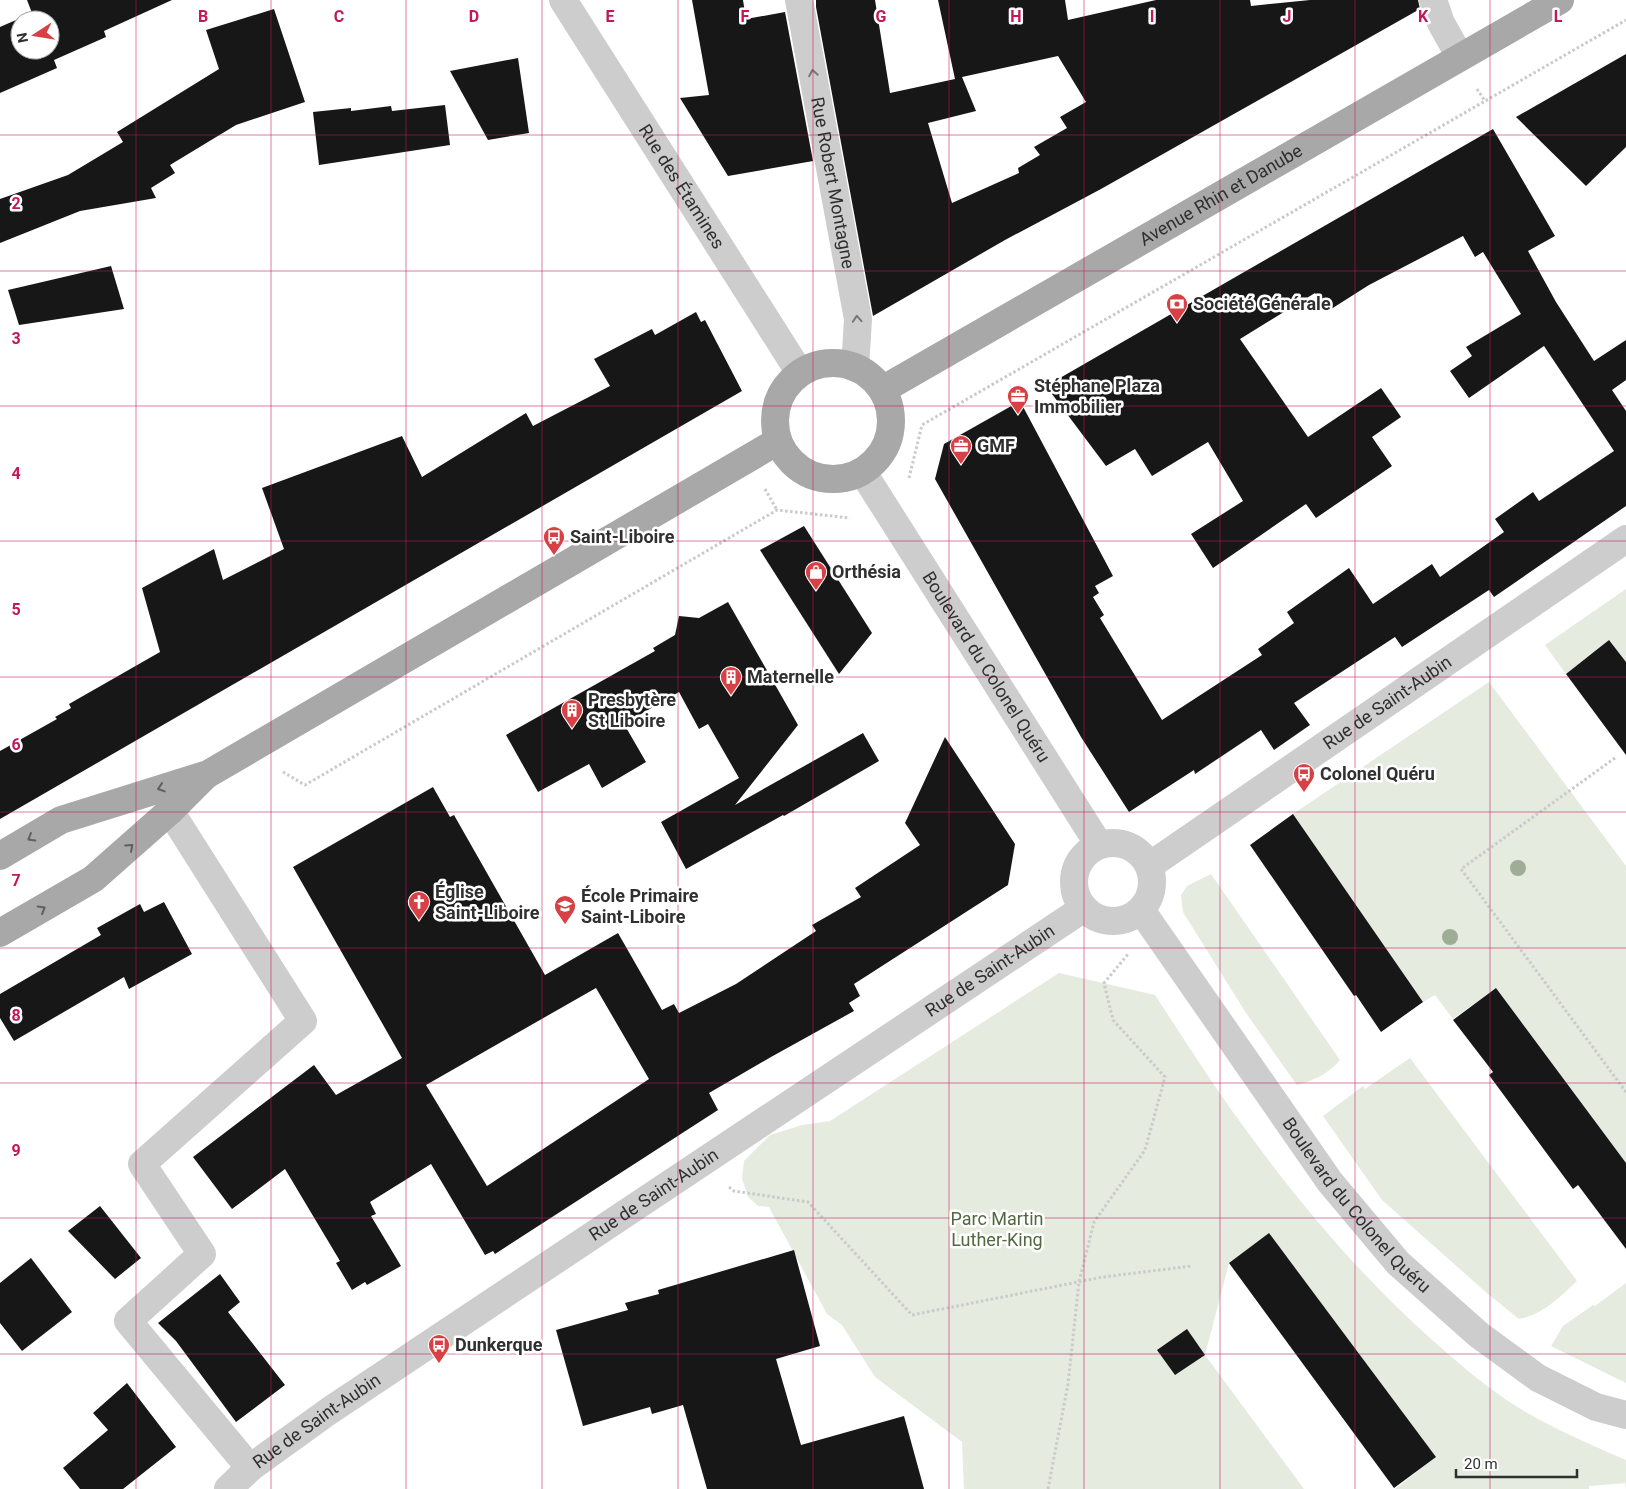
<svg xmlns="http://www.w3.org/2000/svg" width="1626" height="1489" font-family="Roboto,sans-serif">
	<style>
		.green { fill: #e5ebdf }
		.building { fill: #171717; fill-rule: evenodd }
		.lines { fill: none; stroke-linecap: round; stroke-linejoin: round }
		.path { stroke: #cacaca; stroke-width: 3; stroke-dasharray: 2.5 2.5; stroke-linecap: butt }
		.minor { stroke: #cdcdcd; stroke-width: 28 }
		.major { stroke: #a8a8a8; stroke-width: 28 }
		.tree { fill: #9fac96 }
		.oneway { stroke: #777 }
		.oneway2 { stroke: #606060 }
		.grid { fill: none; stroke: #c2185b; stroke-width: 1; stroke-opacity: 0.55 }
		.labels { text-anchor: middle; stroke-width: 5; stroke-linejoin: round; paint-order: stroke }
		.street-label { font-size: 18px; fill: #303030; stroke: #fff }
		.poi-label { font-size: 18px; font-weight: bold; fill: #303030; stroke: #fff; text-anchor: start }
		.park-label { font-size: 18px; fill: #516840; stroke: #fff }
		.grid-label { font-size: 16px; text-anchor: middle; font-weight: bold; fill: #c2185b; stroke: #fff; stroke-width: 5; stroke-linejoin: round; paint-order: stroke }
	</style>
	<rect width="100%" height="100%" fill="#fff"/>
	<g class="green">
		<path d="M1626 589V662L1609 640 1566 674 1545 645Z"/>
		<path d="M1489 682 1626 866V1163L1496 988 1453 1019 1435 995 1423 1002 1293 814Z"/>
		<path d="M1211 874 1340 1060C1328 1074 1315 1080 1297 1085L1246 1013 1183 912 1181 895 1187 886Z"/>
		<path d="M1059 973 1155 995C1180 1033 1204 1071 1230 1108 1290 1192 1355 1271 1431 1339 1455 1360 1479 1381 1505 1399 1542 1424 1585 1442 1626 1460V1489L1625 1483 1589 1486V1489H1395L1436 1457 1269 1233 1229 1263 1205 1355 1304 1489H964L962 1442 875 1377 842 1325 827 1314 769 1207 758 1206 748 1197 742 1178 744 1161 770 1135 802 1125 830 1121Z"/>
		<path d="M1410 1058 1577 1281C1560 1297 1542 1315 1519 1319L1488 1294 1382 1200 1323 1116 1363 1086 1365 1089Z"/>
		<path d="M1626 1283V1383L1551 1346 1563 1326 1593 1305 1595 1306Z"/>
	</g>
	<g class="building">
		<path d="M27 0H172L104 31 106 37 54 60 57 68 0 93V27L32 13ZM20 20H50V50H20Z"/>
		<path d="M692 0H743L746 19 785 12 813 161 728 176 680 98 709 95Z"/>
		<path d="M816 0H875L890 93 955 79 938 0H1065L1068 20 1156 0H1250L1251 6 1310 0H1418L1420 9 1101 189 1005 240 873 316 816 7ZM1058 56 1086 102 1060 117 1067 128 1034 147 1040 155 1018 168 1019 173 952 203 928 123 976 111 962 77Z"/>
		<path d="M274 9 305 102 236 125 170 165 175 173 151 188 156 198 80 211 0 243V199L68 175 123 142 117 132 219 69 206 30Z"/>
		<path d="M1626 54V147L1586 186 1516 117Z"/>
		<path d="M518 58 529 133 488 140 450 71Z"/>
		<path d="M445 105 450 145 319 165 313 112 351 108V111L391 106 392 111Z"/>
		<path d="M1493 129 1555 236 1528 251 1556 302 1594 361 1626 340V380L1612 390 1626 411V506L1494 597 1489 590 1402 647 1395 637 1294 703 1310 725 1274 750 1261 730 1195 774 1194 770 1129 812 1081 737 935 479 944 444 1020 401 1113 576 1095 586 1099 593 1093 597 1104 615 1100 618 1162 720 1262 655 1258 649 1294 623 1287 612 1349 568 1373 604 1432 564 1440 577 1504 532 1495 519 1533 492 1539 501 1614 451 1544 346 1469 398 1450 371 1472 356 1466 347 1521 314 1483 252 1475 257 1463 236 1369 285 1328 311 1315 293 1240 339 1308 437 1381 388 1401 417 1372 437 1392 466 1316 518 1306 504 1213 568 1191 534 1243 501 1208 442 1152 476 1135 449 1106 466 1046 386Z"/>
		<path d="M111 266 124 309 19 325 8 290Z"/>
		<path d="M696 312 701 322 705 320 742 391 0 819V751L57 719 55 717 71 708 69 704 160 652 142 588 214 549 223 580 284 549 262 488 402 436 422 477 526 413 533 426 610 386 594 359 652 329 655 335Z"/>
		<path d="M804 526 872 633 839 674 760 550Z"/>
		<path d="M728 602 798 725 735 805 863 733 879 761 784 816 783 815 686 869 661 822 739 778 708 724 699 729 679 692 624 724 646 762 602 788 589 764 538 792 506 735 655 651 653 648 675 635 679 616 699 618Z"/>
		<path d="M1609 640 1626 662V755L1566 674Z"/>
		<path d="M945 737 1015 844 1008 885 854 984 860 996 849 1003 854 1011 771 1057 709 1093 718 1110 495 1254 493 1251 485 1255 431 1164 370 1202 376 1214 371 1216 401 1266 367 1285 365 1282 352 1290 336 1263 340 1261 285 1169 232 1209 193 1157 314 1065 336 1095 402 1058 293 867 433 787 450 817 454 815 545 975 618 933 662 1010 674 1004 679 1013 736 984 816 931 812 925 861 897 855 888 920 845 905 823ZM596 988 649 1079 487 1186 426 1085Z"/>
		<path d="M1293 814 1423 1002 1381 1032 1356 995 1354 996 1250 845Z"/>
		<path d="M164 902 192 954 129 989 124 977 14 1041 0 1018V994L101 935 97 928 140 904 144 912Z"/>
		<path d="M1496 988 1626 1163V1249L1578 1185 1573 1189 1489 1075 1493 1072 1453 1020Z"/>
		<path d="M100 1206 141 1258 115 1279 68 1231Z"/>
		<path d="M1269 1233 1436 1457 1394 1488 1229 1263Z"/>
		<path d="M794 1250 820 1346 776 1359 801 1445 904 1416 924 1489H707L683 1405 652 1414 650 1407 583 1426 556 1330 628 1310 625 1303 659 1294 658 1290Z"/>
		<path d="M31 1258 72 1312 22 1351 0 1323V1283Z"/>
		<path d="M220 1274 240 1302 228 1312 285 1385 236 1422 176 1341 158 1323Z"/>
		<path d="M1187 1329 1205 1355 1175 1375 1157 1350Z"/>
		<path d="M127 1383 176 1447 123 1489H80L63 1468 108 1430 93 1413Z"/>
	</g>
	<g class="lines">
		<g class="path">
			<path d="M1477 89 1485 101"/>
			<path d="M909 478 922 425 1626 20"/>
			<path d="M765 489 777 510"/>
			<path d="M1615 758 1461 869 1626 1092"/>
			<path d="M283 772 305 785 777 510 850 518"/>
			<path d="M729 1187 734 1191 808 1202 912 1315 1103 1277 1192 1266"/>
			<path d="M1048 1489 1068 1384 1079 1282 1094 1222 1145 1150 1165 1077 1113 1020 1104 983 1129 953"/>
		</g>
		<g class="minor">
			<path id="s1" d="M563 0 800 373"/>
			<path id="s2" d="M799 0 858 319 855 368"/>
			<path d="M1433 0 1441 23 1460 57"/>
			<path id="s3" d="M862 471 1099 845"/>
			<path d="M170 811 303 1021 142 1164 202 1254 128 1321 250 1468"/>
			<circle cx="1113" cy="882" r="39"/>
			<path id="s4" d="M1149 866 1626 539"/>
			<path id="s5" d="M1141 910 1330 1182 1398 1263 1479 1335 1538 1378 1596 1407 1626 1415"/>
			<path id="s6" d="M228 1489 250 1468 329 1411 1084 908"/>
		</g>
		<g class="major">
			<circle cx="833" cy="421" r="58"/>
			<path id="s7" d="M882 390 1560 0"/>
			<path d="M0 856 61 820 208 774 778 441"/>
			<path d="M0 933 93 879 170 811 204 777"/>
		</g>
	</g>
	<g class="tree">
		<circle cx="1518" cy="868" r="8"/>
		<circle cx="1450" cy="937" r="8"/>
	</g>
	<defs><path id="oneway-chevron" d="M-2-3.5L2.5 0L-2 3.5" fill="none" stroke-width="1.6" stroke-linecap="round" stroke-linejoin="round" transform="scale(1.25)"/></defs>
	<g class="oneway">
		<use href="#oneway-chevron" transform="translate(813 73) rotate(-100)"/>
		<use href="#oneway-chevron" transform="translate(857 319) rotate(-94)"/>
	</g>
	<g class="oneway2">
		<use href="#oneway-chevron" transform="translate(161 788) rotate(162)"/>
		<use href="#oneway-chevron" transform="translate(31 838) rotate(150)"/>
		<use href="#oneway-chevron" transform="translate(130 847) rotate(-42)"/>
		<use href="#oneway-chevron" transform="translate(42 909) rotate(-30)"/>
	</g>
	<path class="grid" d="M136 0V1489M271 0V1489M406 0V1489M542 0V1489M678 0V1489M813 0V1489M949 0V1489M1084 0V1489M1220 0V1489M1355 0V1489M1490 0V1489M0 135H1626M0 271H1626M0 406H1626M0 541H1626M0 677H1626M0 812H1626M0 948H1626M0 1083H1626M0 1218H1626M0 1354H1626"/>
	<defs>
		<g id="bank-pin" transform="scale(1.125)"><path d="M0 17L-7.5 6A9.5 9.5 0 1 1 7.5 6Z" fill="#d74146" stroke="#fff"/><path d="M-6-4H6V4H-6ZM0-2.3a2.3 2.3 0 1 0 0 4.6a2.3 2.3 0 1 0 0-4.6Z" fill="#fff"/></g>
		<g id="office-pin" transform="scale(1.125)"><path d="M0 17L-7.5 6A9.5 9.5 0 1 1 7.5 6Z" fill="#d74146" stroke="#fff"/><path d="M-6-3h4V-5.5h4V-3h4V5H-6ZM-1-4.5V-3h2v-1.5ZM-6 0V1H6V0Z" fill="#fff"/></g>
		<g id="bus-pin" transform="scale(1.125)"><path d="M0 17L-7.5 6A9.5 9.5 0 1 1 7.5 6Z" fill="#d74146" stroke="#fff"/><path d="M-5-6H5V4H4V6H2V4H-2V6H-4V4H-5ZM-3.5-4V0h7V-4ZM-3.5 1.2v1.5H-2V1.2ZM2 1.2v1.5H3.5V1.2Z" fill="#fff"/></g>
		<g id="shop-pin" transform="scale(1.125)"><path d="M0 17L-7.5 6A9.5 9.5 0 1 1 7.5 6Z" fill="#d74146" stroke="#fff"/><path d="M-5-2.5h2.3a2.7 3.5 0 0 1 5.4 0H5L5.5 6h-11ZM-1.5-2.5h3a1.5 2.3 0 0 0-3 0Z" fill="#fff"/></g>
		<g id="building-pin" transform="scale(1.125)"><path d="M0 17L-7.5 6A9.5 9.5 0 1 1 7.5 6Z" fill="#d74146" stroke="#fff"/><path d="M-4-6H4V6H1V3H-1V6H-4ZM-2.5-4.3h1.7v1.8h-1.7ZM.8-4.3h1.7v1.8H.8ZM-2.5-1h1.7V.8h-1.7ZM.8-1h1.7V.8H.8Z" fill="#fff"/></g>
		<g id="church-pin" transform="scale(1.125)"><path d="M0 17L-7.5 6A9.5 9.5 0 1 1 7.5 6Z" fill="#d74146" stroke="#fff"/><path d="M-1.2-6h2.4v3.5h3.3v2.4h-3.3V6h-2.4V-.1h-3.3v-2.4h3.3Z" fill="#fff"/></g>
		<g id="school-pin" transform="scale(1.125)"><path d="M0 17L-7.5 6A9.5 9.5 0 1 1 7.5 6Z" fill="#d74146" stroke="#fff"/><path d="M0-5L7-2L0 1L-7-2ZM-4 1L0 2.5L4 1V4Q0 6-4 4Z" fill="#fff"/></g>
	</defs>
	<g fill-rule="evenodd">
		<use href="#bank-pin" x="1177" y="304"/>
		<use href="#office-pin" x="1018" y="396"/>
		<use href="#office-pin" x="961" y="446"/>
		<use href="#bus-pin" x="554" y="537"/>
		<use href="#shop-pin" x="816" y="572"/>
		<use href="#building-pin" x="731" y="677"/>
		<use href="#building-pin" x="572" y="710"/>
		<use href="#bus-pin" x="1304" y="774"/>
		<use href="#church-pin" x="419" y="902"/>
		<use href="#school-pin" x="565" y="906"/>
		<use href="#bus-pin" x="439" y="1345"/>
	</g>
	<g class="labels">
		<g class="street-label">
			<text dy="6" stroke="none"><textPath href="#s2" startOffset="186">Rue Robert Montagne</textPath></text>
			<text dy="6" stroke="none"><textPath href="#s1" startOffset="221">Rue des Étamines</textPath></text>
			<text dy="6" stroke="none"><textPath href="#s7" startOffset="391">Avenue Rhin et Danube</textPath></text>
			<text dy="6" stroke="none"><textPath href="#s3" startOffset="232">Boulevard du Colonel Quéru</textPath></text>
			<text dy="6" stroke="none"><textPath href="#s4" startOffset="289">Rue de Saint-Aubin</textPath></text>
			<text dy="6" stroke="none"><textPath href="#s6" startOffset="922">Rue de Saint-Aubin</textPath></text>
			<text dy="6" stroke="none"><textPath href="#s6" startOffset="518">Rue de Saint-Aubin</textPath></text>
			<text dy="6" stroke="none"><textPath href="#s5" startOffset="366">Boulevard du Colonel Quéru</textPath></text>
			<text dy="6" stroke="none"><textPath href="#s6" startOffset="112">Rue de Saint-Aubin</textPath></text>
		</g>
		<g class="poi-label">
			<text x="1193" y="310">Société Générale</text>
			<text x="1034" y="392">Stéphane Plaza<tspan x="1034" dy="21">Immobilier</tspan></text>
			<text x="977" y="452">GMF</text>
			<text x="570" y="543">Saint-Liboire</text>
			<text x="832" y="578">Orthésia</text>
			<text x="747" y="683">Maternelle</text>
			<text x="588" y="706">Presbytère<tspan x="588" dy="21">St Liboire</tspan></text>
			<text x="1320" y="780">Colonel Quéru</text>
			<text x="435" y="898">Église<tspan x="435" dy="21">Saint-Liboire</tspan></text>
			<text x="581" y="902">École Primaire<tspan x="581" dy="21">Saint-Liboire</tspan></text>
			<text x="455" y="1351">Dunkerque</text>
		</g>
		<g class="park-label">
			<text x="997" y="1225">Parc Martin<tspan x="997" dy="21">Luther-King</tspan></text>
		</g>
	</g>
	<g class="grid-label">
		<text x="203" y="22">B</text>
		<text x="339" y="22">C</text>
		<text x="474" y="22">D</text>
		<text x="610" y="22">E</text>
		<text x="745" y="22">F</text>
		<text x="881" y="22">G</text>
		<text x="1016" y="22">H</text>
		<text x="1152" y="22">I</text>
		<text x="1287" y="22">J</text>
		<text x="1423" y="22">K</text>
		<text x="1558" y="22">L</text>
		<text x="16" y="209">2</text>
		<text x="16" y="344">3</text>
		<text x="16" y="479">4</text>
		<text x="16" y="615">5</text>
		<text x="16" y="750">6</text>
		<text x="16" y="886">7</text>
		<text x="16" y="1021">8</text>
		<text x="16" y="1156">9</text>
	</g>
	<g transform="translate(35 35) rotate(258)"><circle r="24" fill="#ffffff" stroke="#acacac"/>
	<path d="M0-4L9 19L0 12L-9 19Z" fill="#d74146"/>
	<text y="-8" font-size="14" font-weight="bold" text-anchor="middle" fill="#303030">N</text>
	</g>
	<path d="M1456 1469v8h121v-8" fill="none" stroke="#303030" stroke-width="2.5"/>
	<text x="1464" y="1469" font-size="15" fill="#303030" stroke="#ffffff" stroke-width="4" paint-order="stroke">20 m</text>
</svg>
